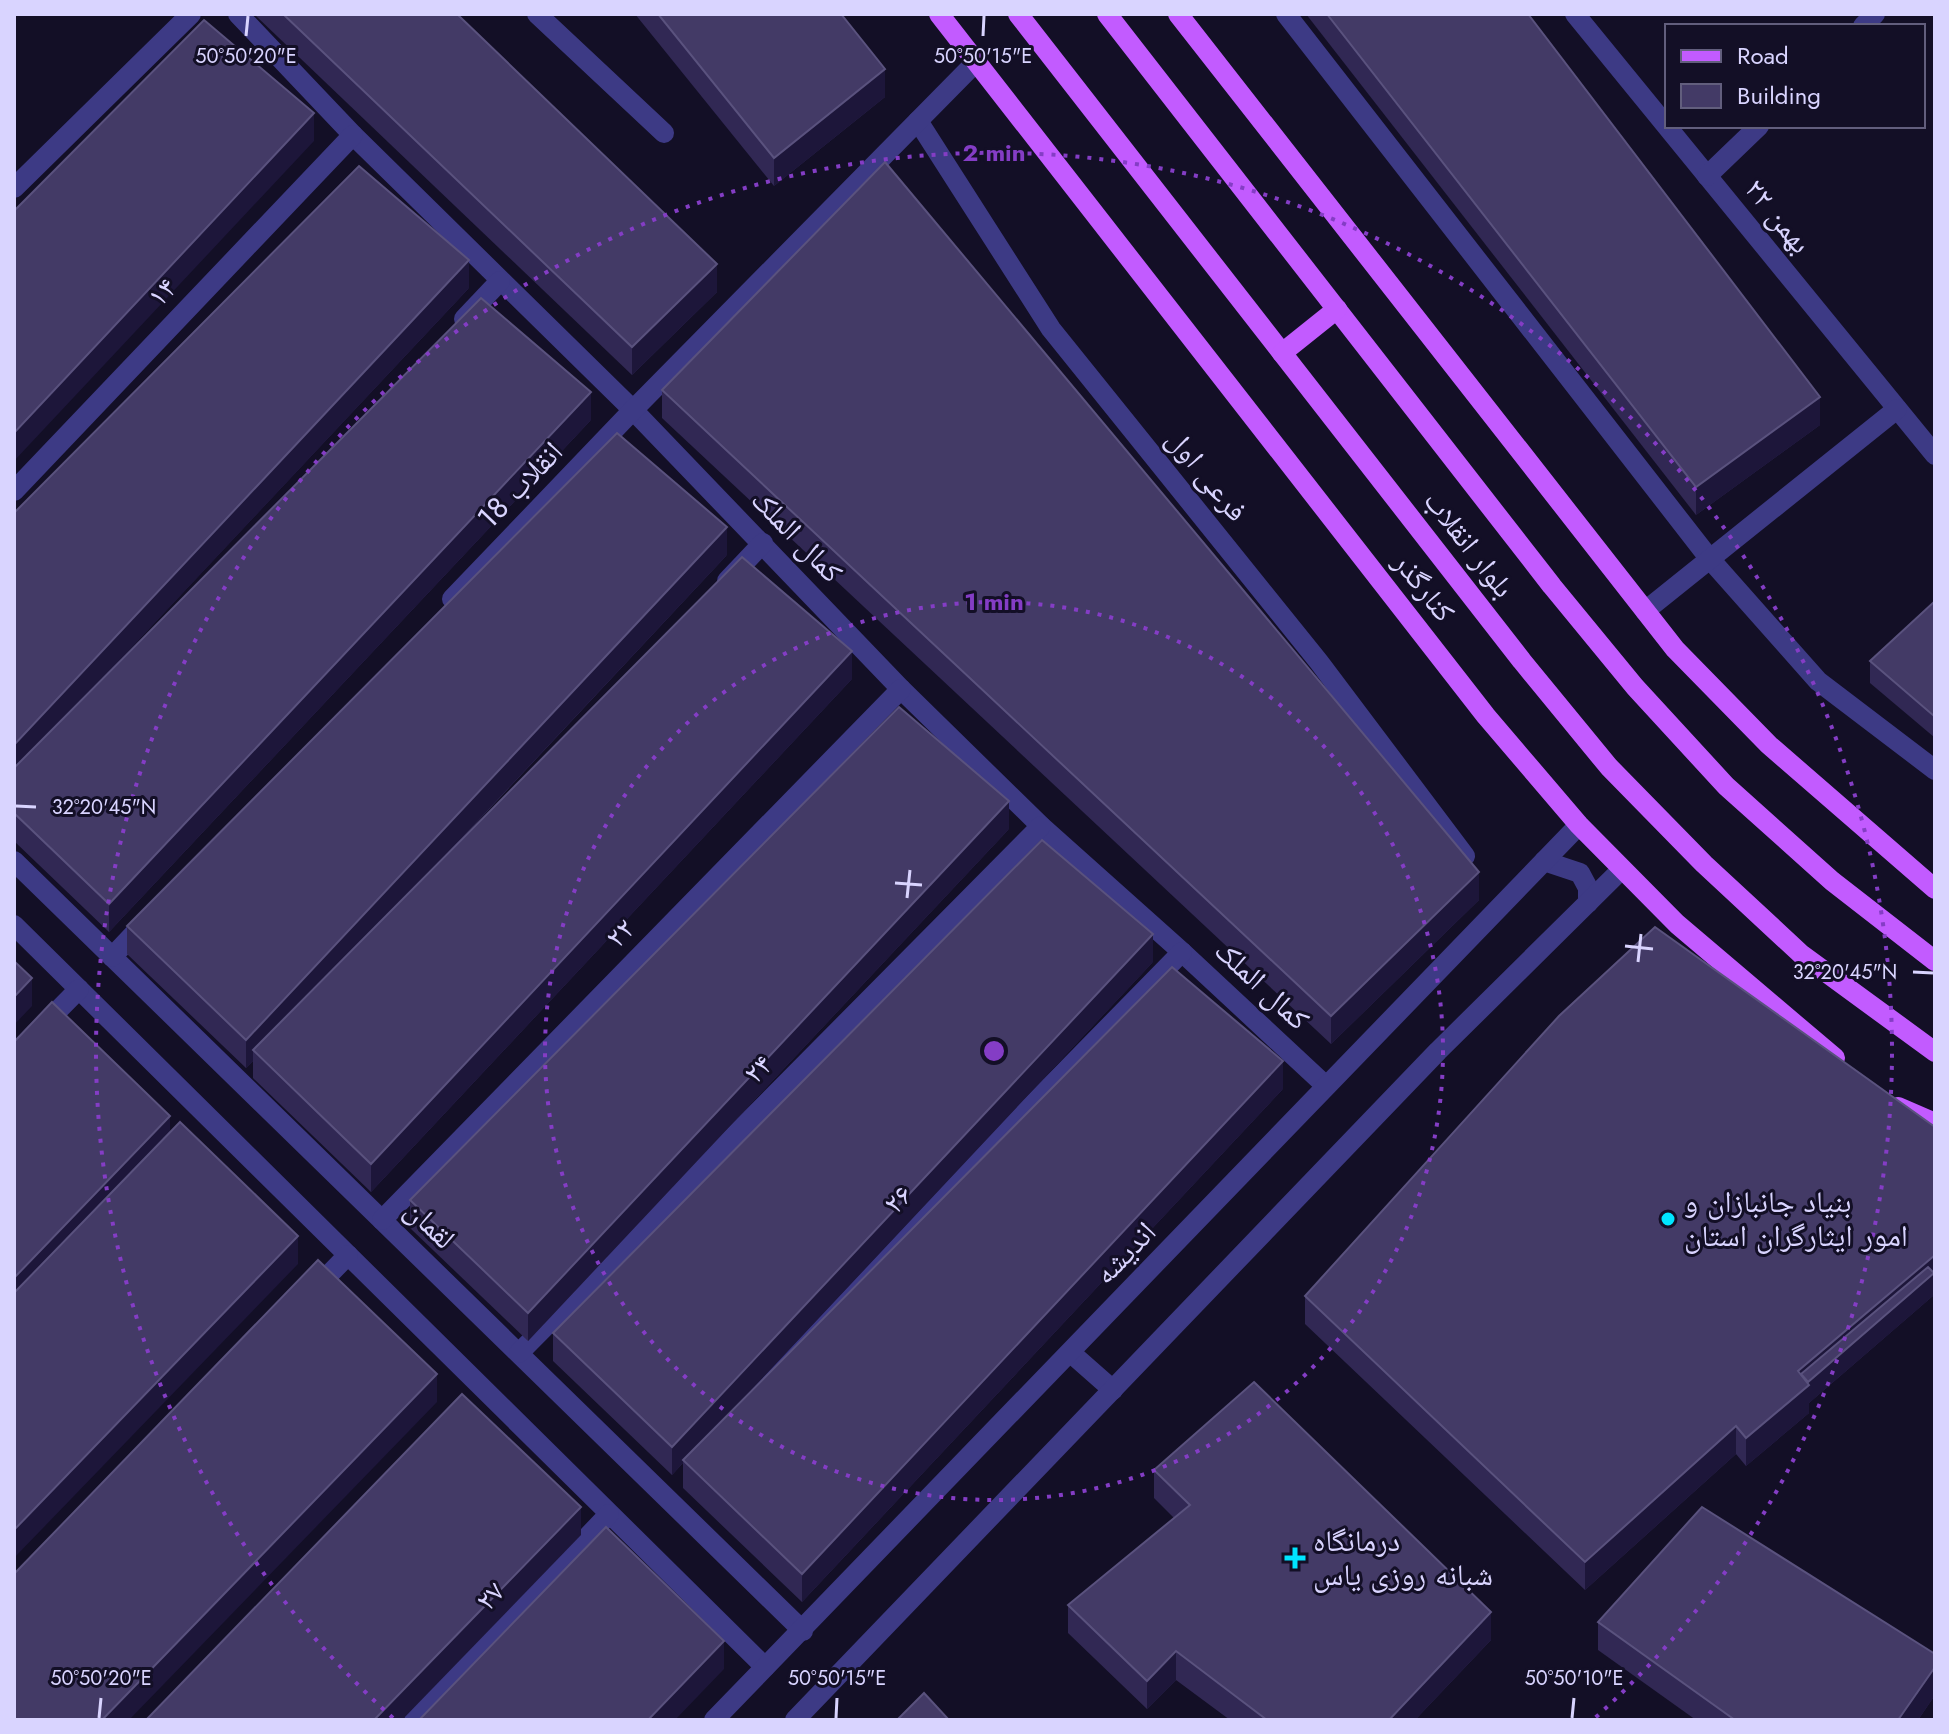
<svg xmlns="http://www.w3.org/2000/svg" width="1949" height="1734" font-family="Jost,'Noto Naskh Arabic',sans-serif">
	<style>
		.lines { fill: none; stroke-linecap: round; stroke-linejoin: round }
		.minor { stroke: #3d3a85; stroke-width: 20 }
		.major { stroke: #c25bff; stroke-width: 20 }
		.wall { fill: #312854 }
		.shaded-wall { fill: #1d163a }
		.building { fill: #433a66; stroke: #5a527e; stroke-width: 2 }
		.ticks { fill: none; stroke: #d9d4ff; stroke-width: 3 }
		.ring { fill: none; stroke: #843dc5; stroke-width: 4; stroke-dasharray: 4 8 }
		.poi-dot { fill: #00e5ff; stroke: #130f26; stroke-width: 3 }
		.labels { text-anchor: middle; stroke-width: 6; stroke-linejoin: round; paint-order: stroke }
		.street-label { font-size: 30px; fill: #d9d4ff; stroke: #130f26 }
		.poi-label { font-size: 30px; fill: #d9d4ff; stroke: #130f26; text-anchor: start }
		.ticks-label { font-size: 20px; text-anchor: middle; fill: #d9d4ff; stroke: #130f26; stroke-width: 6; stroke-linejoin: round; paint-order: stroke }
		.centre { fill: #843dc5; stroke: #130f26; stroke-width: 4 }
		.ring-label { font-size: 24px; text-anchor: middle; font-weight: bold; fill: #843dc5; stroke: #130f26; stroke-width: 6; stroke-linejoin: round; paint-order: stroke }
	</style>
	<rect width="100%" height="100%" fill="#130f26"/>
	<g class="lines">
		<g class="minor">
			<path d="M238 14 353 135 633 410 901 689 1041 826 1182 952 1326 1086"/>
			<path d="M537 14 664 133"/>
			<path d="M1286 14 1709 558 1818 681 1935 770"/>
			<path d="M1575 14 1935 455"/>
			<path d="M1863 26 1875 14"/>
			<path d="M918 121 1051 329 1319 662 1465 856"/>
			<path d="M1707 176 1759 126"/>
			<path d="M14 188 191 14"/>
			<path d="M464 319 500 281"/>
			<path d="M14 491 353 135"/>
			<path d="M727 581 763 543"/>
			<path d="M452 599 633 410 977 61"/>
			<path d="M1645 611 1897 409"/>
			<path d="M14 861 803 1631"/>
			<path d="M1544 861 1580 873 1588 888V903"/>
			<path d="M14 925 765 1667"/>
			<path d="M112 957 146 921"/>
			<path d="M14 1055 79 989"/>
			<path d="M382 1220 901 689"/>
			<path d="M312 1292 348 1255"/>
			<path d="M519 1353 1041 826"/>
			<path d="M1071 1353 1113 1390"/>
			<path d="M754 1389 1182 952"/>
			<path d="M414 1720 609 1514"/>
			<path d="M714 1720 1579 825"/>
			<path d="M795 1720 1438 1051 1622 869"/>
		</g>
		<g class="major">
			<path d="M939 14 1486 716 1579 825 1677 924 1835 1058"/>
			<path d="M1018 14 1522 661 1609 767 1704 864 1801 954 1935 1052"/>
			<path d="M1107 14 1552 586 1635 687 1726 786 1832 881 1935 961"/>
			<path d="M1178 14 1675 649 1769 745 1935 889"/>
			<path d="M1282 353 1337 309"/>
			<path d="M1898 1107 1935 1123"/>
		</g>
	</g>
	<g class="wall">
		<path d="M256 14H457L717 292 632 375 256 16Z"/>
		<path d="M635 14H841L885 97 774 186Z"/>
		<path d="M1306 14H1528L1820 425 1696 515Z"/>
		<path d="M469 288 98 683 591 420 109 932 14 841V513Z"/>
		<path d="M662 390 1479 900 1331 1044 662 418Z"/>
		<path d="M727 555 436 866 852 679 371 1192 253 1078V1061L246 1068 127 954V926Z"/>
		<path d="M1935 601V736L1934 737 1870 683V661Z"/>
		<path d="M1009 829 528 1341 410 1228V1200Z"/>
		<path d="M1153 962 732 1410 1283 1089 802 1602 683 1488V1463L672 1475 553 1361V1333Z"/>
		<path d="M1934 1284V1295L1809 1403V1413L1746 1466 1736 1454 1585 1590 1305 1324V1296Z"/>
		<path d="M1154 1470 1491 1640 1415 1720H1230L1176 1680 1147 1709 1068 1633V1605L1174 1518 1154 1498Z"/>
		<path d="M1598 1622 1935 1695 1918 1720H1696L1598 1650Z"/>
	</g>
	<g class="shaded-wall">
		<path d="M885 69V97L774 186V158Z"/>
		<path d="M314 113V141L14 461V433Z"/>
		<path d="M469 260V288L14 773V745Z"/>
		<path d="M717 264V292L632 375V347Z"/>
		<path d="M591 392V420L109 932V904Z"/>
		<path d="M1820 397V425L1696 515V487Z"/>
		<path d="M727 527V555L258 1055 253 1050V1061L246 1068V1040Z"/>
		<path d="M852 651V679L371 1192V1164Z"/>
		<path d="M1935 714V736L1934 737V716Z"/>
		<path d="M1009 801V829L528 1341V1313Z"/>
		<path d="M1479 872V900L1331 1044V1016Z"/>
		<path d="M1153 934V962L684 1462 683 1460V1463L672 1475V1447Z"/>
		<path d="M32 978V1006L14 1025V997Z"/>
		<path d="M1283 1061V1089L802 1602V1574Z"/>
		<path d="M170 1116V1144L14 1306V1278Z"/>
		<path d="M298 1236V1264L14 1558V1530Z"/>
		<path d="M1935 1255 1934 1295 1809 1403V1413L1746 1466V1438L1798 1371Z"/>
		<path d="M437 1374V1402L129 1720H102Z"/>
		<path d="M1736 1426V1454L1585 1590V1562Z"/>
		<path d="M581 1507V1535L402 1720H374Z"/>
		<path d="M1491 1612V1640L1415 1720H1389Z"/>
		<path d="M724 1641V1669L675 1720H648Z"/>
		<path d="M1176 1651V1680L1147 1709V1681Z"/>
		<path d="M1935 1667V1695L1918 1720H1898Z"/>
	</g>
	<g class="building">
		<path d="M283 14H457L717 264 632 347Z"/>
		<path d="M658 14H841L885 69 774 158Z"/>
		<path d="M1327 14H1528L1820 397 1696 487Z"/>
		<path d="M204 20 314 113 14 433V211Z"/>
		<path d="M885 162 1479 872 1331 1016 662 390Z"/>
		<path d="M359 166 469 260 14 745V513Z"/>
		<path d="M481 298 591 392 109 904 14 813V768Z"/>
		<path d="M617 433 727 527 246 1040 127 926Z"/>
		<path d="M742 557 852 651 371 1164 253 1050Z"/>
		<path d="M1935 601V714L1934 716 1870 661Z"/>
		<path d="M899 707 1009 801 528 1313 410 1200Z"/>
		<path d="M1042 840 1153 934 672 1447 553 1333Z"/>
		<path d="M1655 927 1935 1127V1255L1798 1371 1809 1385 1746 1438 1736 1426 1585 1562 1305 1296 1559 1016Z"/>
		<path d="M14 961 32 978 14 997Z"/>
		<path d="M1172 967 1283 1061 802 1574 683 1460Z"/>
		<path d="M52 1002 170 1116 14 1278V1042Z"/>
		<path d="M180 1122 298 1236 14 1530V1293Z"/>
		<path d="M318 1260 437 1374 102 1720H14V1574Z"/>
		<path d="M1928 1267 1934 1273 1808 1382 1801 1374Z"/>
		<path d="M1254 1382 1491 1612 1389 1720H1267L1176 1651 1147 1681 1068 1605 1190 1505 1154 1470Z"/>
		<path d="M462 1394 581 1507 374 1720H146Z"/>
		<path d="M1702 1507 1935 1654V1667L1898 1720H1735L1598 1622Z"/>
		<path d="M606 1527 724 1641 648 1720H419Z"/>
		<path d="M924 1693 949 1720H897Z"/>
	</g>
	<path class="ticks" d="M246 36 248 16M983 36 984 16M16 806 36 807M895 883 922 885M907 898 910 870M1625 946 1653 949M1638 962 1641 934M1913 972 1933 973M99 1718 101 1698M836 1718 837 1698M1572 1718 1574 1698"/>
	<g class="ring">
		<circle cx="994" cy="1051" r="449"/>
		<path d="M393 1718A898 898 0 1 1 1595 1718"/>
	</g>
	<g class="poi-dot">
		<circle cx="1668" cy="1219" r="8"/>
		<path d="M1291 1546h8v8h8v8h-8v8h-8v-8h-8v-8h8z"/>
	</g>
	<g class="labels">
		<g class="street-label">
			<text transform="translate(1778 216) rotate(51)" y="10">۲۲ بهمن</text>
			<text transform="translate(162 292) rotate(-46)" y="10">۱۴</text>
			<text transform="translate(1207 475) rotate(51)" y="10">فرعی اول</text>
			<text transform="translate(520 485) rotate(-46)" y="10">انقلاب 18</text>
			<text transform="translate(797 536) rotate(46)" y="10">کمال الملک</text>
			<text transform="translate(1469 544) rotate(52)" y="10">بلوار انقلاب</text>
			<text transform="translate(1424 587) rotate(52)" y="10">کنارگذر</text>
			<text transform="translate(620 933) rotate(-46)" y="10">۲۲</text>
			<text transform="translate(1262 985) rotate(43)" y="10">کمال الملک</text>
			<text transform="translate(758 1069) rotate(-45)" y="10">۲۴</text>
			<text transform="translate(898 1199) rotate(-46)" y="10">۲۶</text>
			<text transform="translate(430 1224) rotate(44)" y="10">لقمان</text>
			<text transform="translate(1125 1253) rotate(-46)" y="10">اندیشه</text>
			<text transform="translate(490 1596) rotate(-47)" y="10">۲۷</text>
		</g>
		<g class="poi-label">
			<text x="1684" y="1212">بنیاد جانبازان و<tspan x="1684" dy="34">امور ایثارگران استان</tspan></text>
			<text x="1313" y="1551">درمانگاه<tspan x="1313" dy="34">شبانه روزی یاس</tspan></text>
		</g>
	</g>
	<g class="ticks-label">
		<text x="246" y="63">50°50'20"E</text>
		<text x="983" y="63">50°50'15"E</text>
		<text x="104" y="814">32°20'45"N</text>
		<text x="1845" y="979">32°20'45"N</text>
		<text x="101" y="1685">50°50'20"E</text>
		<text x="837" y="1685">50°50'15"E</text>
		<text x="1574" y="1685">50°50'10"E</text>
	</g>
	<circle cx="994" cy="1051" r="12" class="centre"/>
	<g class="ring-label">
		<text x="994" y="161">2 min</text>
		<text x="994" y="610">1 min</text>
	</g>
	<rect width="1949" height="1734" fill="none" stroke="#d9d4ff" stroke-width="32"/>
	<rect x="1665" y="24" width="260" height="104" fill="#130f26" stroke="#625e7d" stroke-width="2"/>
	<rect x="1681" y="50" width="40" height="12" fill="#c25bff" stroke="#625e7d" stroke-width="2"/>
	<text x="1737" y="64" font-size="24" fill="#d9d4ff">Road</text>
	<rect x="1681" y="84" width="40" height="24" fill="#433a66" stroke="#625e7d" stroke-width="2"/>
	<text x="1737" y="104" font-size="24" fill="#d9d4ff">Building</text>
</svg>
